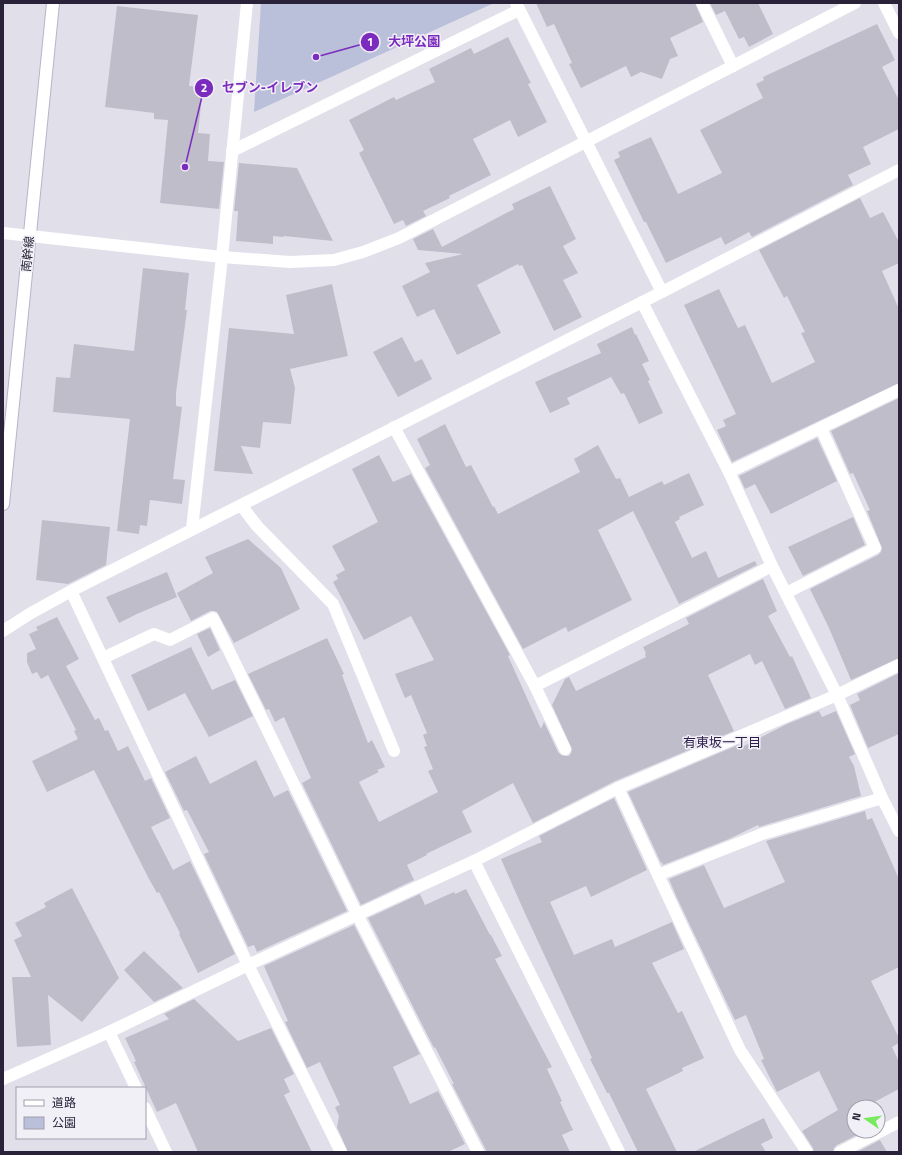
<svg xmlns="http://www.w3.org/2000/svg" width="902" height="1155" font-family="'Titillium Web','Noto Sans JP',sans-serif">
	<style>
		.green { fill: #babfda }
		.building { fill: #bfbdca }
		.lines { fill: none; stroke-linecap: round; stroke-linejoin: round }
		.secondary-casing { stroke: #b8b4c9; stroke-width: 14 }
		.street { stroke: #fff; stroke-width: 12 }
		.secondary { stroke: #fff; stroke-width: 12 }
		.labels { text-anchor: middle; stroke-width: 3; stroke-linejoin: round; paint-order: stroke }
		.street-label { font-size: 12px; fill: #292239; stroke: #f1f0f7 }
		.neighbourhood-label { font-size: 13px; fill: #2d1f4a; stroke: #f1f0f7 }
		.leader { fill: none; stroke: #7b2cbf; stroke-width: 1.5 }
		.callout-dot { fill: #7b2cbf; stroke: #f1f0f7; stroke-width: 1.5 }
		.mark-label { font-size: 12px; text-anchor: middle; font-weight: bold; fill: #fff }
		.callout-label { font-size: 13px; text-anchor: middle; font-weight: bold; fill: #7b2cbf; stroke: #f1f0f7; stroke-width: 3; stroke-linejoin: round; paint-order: stroke }
	</style>
	<rect width="100%" height="100%" fill="#e1e0ea"/>
	<path class="green" d="M261 3H494L254 112Z"/>
	<g class="building">
		<path d="M536 3H695L703 22 670 38 678 56 670 59 662 79 641 72 631 77 626 66 581 88 569 64 572 63 554 24 547 27Z"/>
		<path d="M710 3H758L773 34 749 47 744 37 739 39 725 11 716 15Z"/>
		<path d="M117 6 198 15 189 86 203 87 198 133 210 134 208 161 224 162 219 209 160 203 168 120 154 119V113L105 107Z"/>
		<path d="M877 24 895 60 882 67 899 100V129L863 147 871 164 848 175 853 185 752 237 749 232 725 245 721 237 666 263 646 222H644L614 160 620 157 618 152 651 137 678 194 722 173 700 130 763 98 756 84 764 80 763 77Z"/>
		<path d="M508 37 531 83 528 84 547 122 518 137 510 120 473 139 491 175 449 196 450 198 423 211 426 216 406 226 403 220 394 224 359 153 364 150 349 120 394 97 396 100 435 82 429 69 471 48 474 54Z"/>
		<path d="M239 163 297 168 333 241 284 236 283 237 273 236V244L236 241 238 211H234Z"/>
		<path d="M550 186 576 239 563 246 578 273 563 280 582 317 554 331 522 265 519 266 518 264 477 285 501 333 457 355 434 309 417 317 402 286 430 272 425 263 463 254 418 250 413 239 433 229 442 247 514 209 512 204Z"/>
		<path d="M860 198 870 218 883 212 899 242V263L882 271 899 309V383L732 462 717 430 726 426 723 420 736 414 684 305 719 289 738 328 745 325 772 383 815 362 801 333 805 332 787 296 784 298 759 250Z"/>
		<path d="M143 268 189 273 185 310H187L176 393V406L182 407 173 479 185 480 182 504 150 500 147 526 140 525 139 534 117 531 130 419 53 412 56 377 70 378 74 344 134 351Z"/>
		<path d="M332 284 348 356 290 369 295 388 291 424 263 422 260 448 241 446 253 474 214 471 229 328 294 334 286 295Z"/>
		<path d="M632 327 635 335 636 334 649 361 642 364 650 380 648 381 663 413 639 424 624 393 621 394 611 377 567 398 570 404 550 413 535 382 601 353 597 344Z"/>
		<path d="M402 337 415 362 422 359 432 379 398 397 373 352Z"/>
		<path d="M899 398V658L851 680 829 628 810 589 878 555 881 552 882 548 867 511 870 510 853 473 850 474 831 431Z"/>
		<path d="M445 424 466 467 471 465 493 507 494 506 498 514 580 472 574 459 598 445 616 479 620 478 629 497 662 481 664 485 689 473 704 505 679 517 680 519 675 522 692 558 706 551 718 578 755 561 757 565 679 604 633 511 598 530 632 600 568 632 566 627 523 649 425 468 430 465 417 439Z"/>
		<path d="M817 438 837 481 771 514 755 484 745 489 739 476Z"/>
		<path d="M379 455 393 482 411 474 510 655 508 656 541 729 544 722 558 752 561 755 565 756H569L571 753 572 749 552 705 565 679 569 677 576 691 646 657 645 654 646 653 643 647 689 624 686 618 763 579 777 611 768 616 790 657 792 656 811 698 785 709 762 661 755 665 750 654 708 675 734 731 615 781 533 823 513 783 462 811 472 832 426 854 427 855 407 865 414 880 361 905 302 783 311 778 284 717 275 722 269 709 266 710 248 674 327 638 344 674 342 675 368 743 372 740 385 767 377 770 379 772 359 782 379 822 438 792 428 771 433 769 424 747 427 746 423 735 427 733 411 695 405 698 395 674 434 660 411 616 364 640 333 582 338 579 336 575 345 570 332 546 378 522 352 469Z"/>
		<path d="M853 517 865 545 803 576 788 547Z"/>
		<path d="M42 520 110 527 106 565 68 584 36 580Z"/>
		<path d="M248 539 281 568 300 609 234 643 217 612 214 611H210L191 621 177 593 213 573 205 557Z"/>
		<path d="M167 572 177 597 137 614 119 623 106 597Z"/>
		<path d="M57 617 79 659 66 666 95 720 99 718 105 731 108 730 118 751 128 746 145 781 151 778 170 818 151 827 173 870 190 861 235 954 198 973 179 934 180 933 159 892 157 893 149 879 94 770 47 792 32 761 78 739 74 731 76 730 48 675 41 679 37 672 32 674 27 662V653L36 649 29 634 38 630 36 627Z"/>
		<path d="M210 628 220 650 208 657 197 634Z"/>
		<path d="M191 647 212 690 235 680 253 716 209 737 185 693 148 711 131 675Z"/>
		<path d="M899 673V734L868 748 850 705 860 700 857 694Z"/>
		<path d="M819 711 822 717 836 711 855 754 849 757 854 766 861 796 759 827 758 825 729 839 663 865 662 862 661 863 628 792 740 744H743L744 746 787 724Z"/>
		<path d="M196 756 210 784 256 760 274 797 288 790 347 911 257 952 254 945 248 947 204 854 209 852 187 810 184 811 165 772Z"/>
		<path d="M614 798 647 870 591 897 586 886 550 902 574 955 612 939 615 947 672 922 684 949 652 963 678 1013 682 1011 704 1058 682 1068 683 1071 646 1089 677 1152H638L609 1093H607L590 1059 592 1058 523 909 501 859 542 842 539 836Z"/>
		<path d="M865 811 867 820 872 818 899 879V967L871 981 899 1038V1043L892 1047 899 1062V1089L865 1107H854V1131H865L837 1145 834 1148 833 1152H814L813 1148 802 1131 838 1110 819 1071 777 1092 761 1060 764 1059 746 1015 735 1020 677 898 669 879 704 865 724 908 785 882 766 841Z"/>
		<path d="M72 888 119 978 82 1022 48 995 51 1045 17 1047 12 977H31L14 940 22 936 15 923 46 907 44 903Z"/>
		<path d="M466 889 490 935H491L502 956 495 959 552 1067 547 1069 562 1101 560 1102 573 1130 562 1135 570 1152H487L452 1084H454L435 1047 434 1048 368 918 420 894 425 905 454 892 455 894Z"/>
		<path d="M354 925 420 1054 393 1067 410 1104 438 1091 465 1144 448 1152H348L337 1127 339 1116 335 1107 340 1105 320 1062 307 1068 285 1022 288 1021 264 966Z"/>
		<path d="M144 951 183 988 154 1002 124 970Z"/>
		<path d="M194 999 238 1041 271 1028 294 1074 284 1079 290 1092 284 1095 312 1152H198L176 1103 157 1112 134 1062 136 1061 125 1038 169 1019 164 1014Z"/>
		<path d="M764 1118 773 1138 761 1144 766 1152H693Z"/>
		<path d="M880 1140 887 1152H857Z"/>
	</g>
	<g class="lines">
		<g class="secondary-casing">
			<path id="secondary" d="M3 504 53 3"/>
		</g>
		<g class="street">
			<path d="M516 3 662 292"/>
			<path d="M702 3 733 66"/>
			<path d="M884 3 899 33"/>
			<path d="M232 151 519 10"/>
			<path d="M3 233 222 257 290 262 334 260 363 252 399 238 855 3"/>
			<path d="M642 302 729 472 772 566 837 695 882 798 899 831"/>
			<path d="M394 427 535 686 565 749"/>
			<path d="M729 472 899 390"/>
			<path d="M241 505 257 526 333 604 394 751"/>
			<path d="M192 529 222 257 247 3"/>
			<path d="M71 591 662 292 899 170"/>
			<path d="M786 593 875 548 821 428"/>
			<path d="M3 631 31 613 71 591 248 965 341 1152"/>
			<path d="M103 658 154 634 170 640 213 618 357 914 478 1152"/>
			<path d="M535 686 772 566"/>
			<path d="M618 788 658 875 740 1050 807 1152"/>
			<path d="M474 861 619 1152"/>
			<path d="M658 875 762 834 882 798"/>
			<path d="M109 1032 136 1088"/>
			<path d="M3 1079 109 1032 248 965 474 861 618 788 837 695 899 665"/>
			<path d="M145 1108 166 1152"/>
			<path d="M840 1152 899 1122"/>
		</g>
		<use href="#secondary" class="secondary"/>
	</g>
	<g class="labels">
		<g class="street-label">
			<text transform="translate(28 254) rotate(-84)" y="4">南幹線</text>
		</g>
		<g class="neighbourhood-label">
			<text x="722" y="747">有東坂一丁目</text>
		</g>
	</g>
	<path class="leader" d="M316 57L370 42M185 167L204 88"/>
	<g class="callout-dot">
		<circle cx="316" cy="57" r="4"/>
		<circle cx="185" cy="167" r="4"/>
		<circle cx="370" cy="42" r="10"/>
		<circle cx="204" cy="88" r="10"/>
	</g>
	<g class="mark-label">
		<text x="370" y="46">1</text>
		<text x="204" y="92">2</text>
	</g>
	<g class="callout-label">
		<text x="414" y="46">大坪公園</text>
		<text x="270" y="92">セブン-イレブン</text>
	</g>
	<rect width="902" height="1155" fill="none" stroke="#292239" stroke-width="8"/>
	<rect x="16" y="1087" width="130" height="52" fill="#f1f0f7" stroke="#a19eab"/>
	<rect x="24" y="1100" width="20" height="6" fill="#ffffff" stroke="#a19eab"/>
	<text x="52" y="1107" font-size="12" fill="#292239">道路</text>
	<rect x="24" y="1117" width="20" height="12" fill="#babfda" stroke="#a19eab"/>
	<text x="52" y="1127" font-size="12" fill="#292239">公園</text>
	<g transform="translate(866 1119) rotate(283)"><circle r="19" fill="#f1f0f7" stroke="#a19eab"/>
	<path d="M0-3L7 15L0 10L-7 15Z" fill="#79e95f"/>
	<text y="-6" font-size="11" font-weight="bold" text-anchor="middle" fill="#292239">N</text>
	</g>
</svg>
